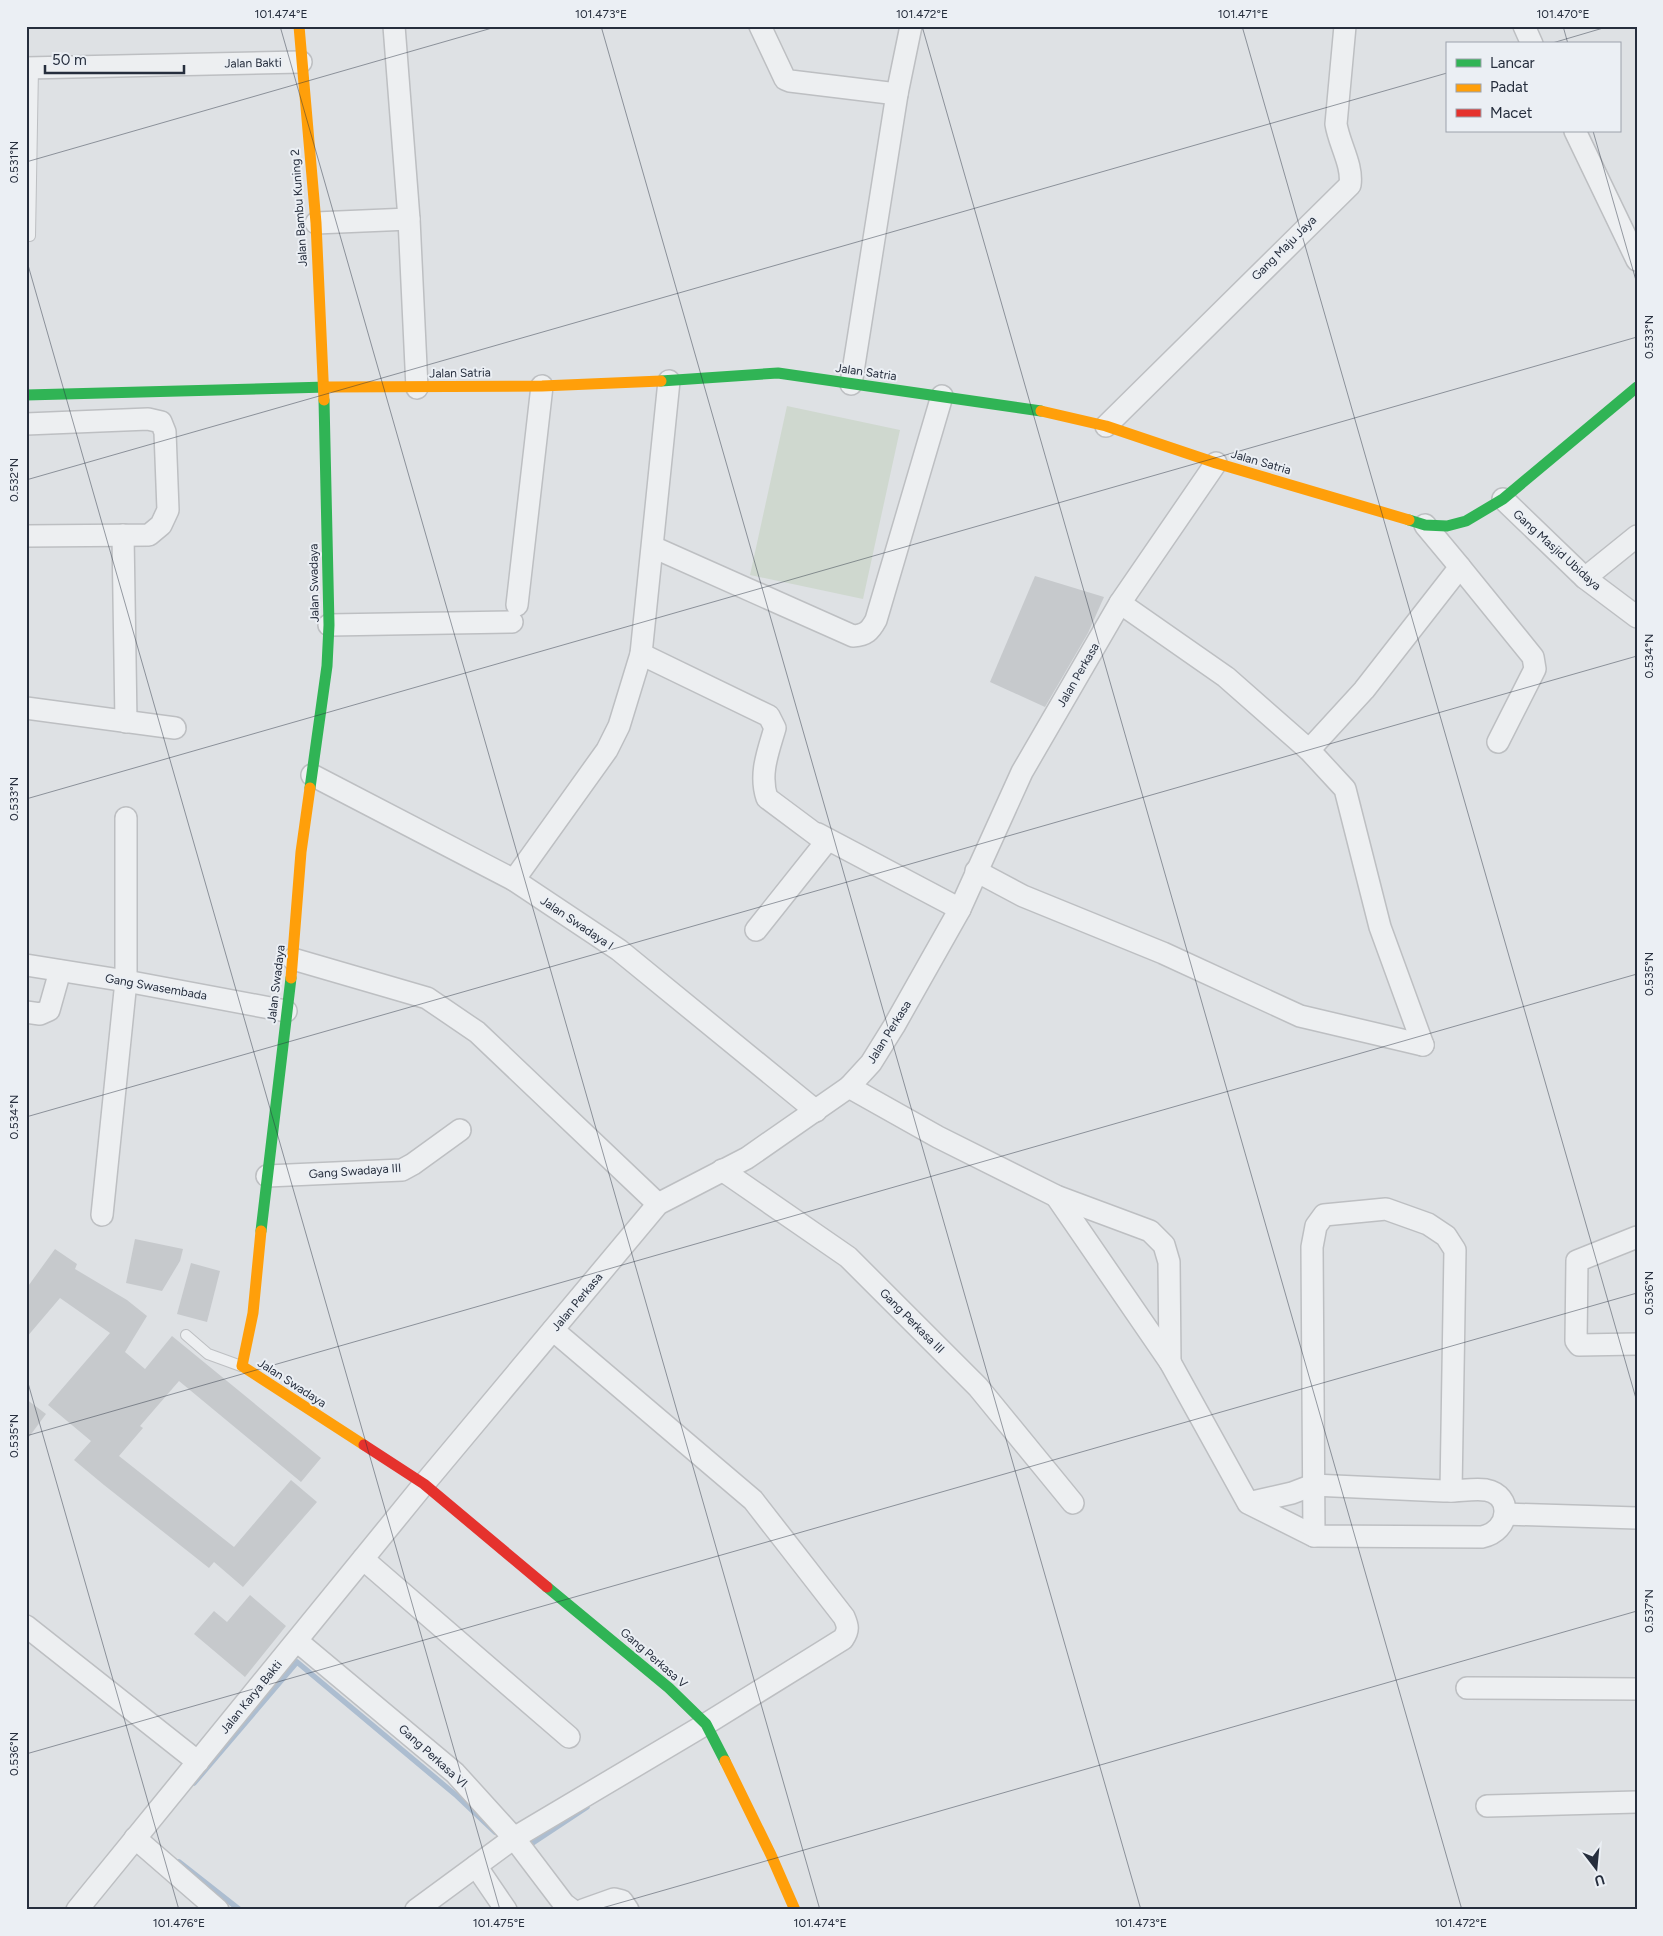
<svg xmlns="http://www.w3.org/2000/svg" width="1663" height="1936" font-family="Figtree,sans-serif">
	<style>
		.garden { fill: #cfd8cf }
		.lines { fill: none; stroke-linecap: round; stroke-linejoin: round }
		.stream { stroke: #acbdd0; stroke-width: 5.5 }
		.building { fill: #c6c9cc }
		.lane-casing { stroke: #bdbfc2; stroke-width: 12 }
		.street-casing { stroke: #bdbfc2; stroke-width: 24 }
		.lane { stroke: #edeff1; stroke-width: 10 }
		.street { stroke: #edeff1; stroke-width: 21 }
		.fast { stroke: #30b455; stroke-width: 11 }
		.slow { stroke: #ff9f0a; stroke-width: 11 }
		.jam { stroke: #e5322d; stroke-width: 11 }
		.ticks { fill: none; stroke: #262e3d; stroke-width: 1; stroke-opacity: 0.45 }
		.labels { text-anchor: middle; stroke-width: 4; stroke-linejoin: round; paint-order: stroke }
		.street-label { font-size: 12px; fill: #262e3d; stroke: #ebeff4 }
		.neatline { fill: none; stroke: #262e3d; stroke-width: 2 }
		.ticks-label { font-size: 12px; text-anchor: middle; fill: #262e3d }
	</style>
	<rect width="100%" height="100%" fill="#dee1e4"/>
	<path class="garden" d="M787 406 900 430 863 599 750 575Z"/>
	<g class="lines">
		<g class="stream">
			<path d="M194 1783 297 1662 457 1796 495 1832"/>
			<path d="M528 1846 587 1807"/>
			<path d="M179 1862 240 1910"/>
		</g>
	</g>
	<g class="building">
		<path d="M1035 576 1104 597 1088 633 1045 707 990 682Z"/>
		<path d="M135 1239 183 1249 180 1261 162 1291 126 1283Z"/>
		<path d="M55 1249 77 1264 75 1269 127 1300 147 1316 125 1352 145 1369 172 1336 321 1458 301 1482 179 1381 140 1426 143 1428 119 1456 234 1547 291 1480 317 1502 243 1587 214 1562 209 1568 104 1485 74 1460 91 1441 48 1405 110 1333 60 1298 26 1338V1289Z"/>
		<path d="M191 1263 220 1271 207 1322 177 1314Z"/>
		<path d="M26 1399 46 1414 26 1441Z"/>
		<path d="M250 1595 286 1626 245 1677 194 1634 214 1611 227 1622Z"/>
	</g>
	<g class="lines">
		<g class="lane-casing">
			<g id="lane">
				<path d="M30 236 33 68"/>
				<path d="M186 1335 208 1354 241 1366"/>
			</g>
		</g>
		<g class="street-casing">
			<g id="street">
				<path d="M394 26 409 219 417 388"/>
				<path d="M760 26 785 79 790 81 897 94"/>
				<path d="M1524 26 1532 44"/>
				<path d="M26 68 301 62"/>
				<path d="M1575 131 1637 260"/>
				<path d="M316 223 409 219"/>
				<path d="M851 384 897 94 911 26"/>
				<path d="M26 424 148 419 161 422 165 432 168 510 161 525 149 535 26 536"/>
				<path d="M1106 426 1350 185C1353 165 1339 144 1336 124L1345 26"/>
				<path d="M1503 499 1585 578 1637 617"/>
				<path d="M123 535 126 722"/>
				<path d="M653 547 853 636C866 635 870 631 876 620L942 396"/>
				<path d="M1460 567 1533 657 1535 669 1498 742"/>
				<path d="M1585 578 1637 536"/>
				<path d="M1120 603 1226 677 1309 750 1345 789 1380 927 1423 1045"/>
				<path d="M517 605 542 386"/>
				<path d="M329 625 512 622"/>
				<path d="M641 654 769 716 775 728C768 752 759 774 767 798L826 842 756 930"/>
				<path d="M26 708 175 728"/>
				<path d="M1309 750 1364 690 1460 567 1425 525"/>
				<path d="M312 775 514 880 619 950 816 1111"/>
				<path d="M818 834 960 909"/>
				<path d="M976 871 1023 896 1163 953 1300 1016 1423 1045"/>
				<path d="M514 880 607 750 619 726 641 654 669 381"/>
				<path d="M293 959 427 998 477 1032 658 1204"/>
				<path d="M26 965 126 981 286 1011"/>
				<path d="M26 1012 40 1014 49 1010 60 971"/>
				<path d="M849 1087 938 1137 1056 1196 1150 1231 1164 1245 1169 1262 1170 1362"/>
				<path d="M722 1170 848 1257 978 1387 1073 1503"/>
				<path d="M267 1176 402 1170 413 1164 460 1130"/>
				<path d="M1056 1196 1170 1362 1248 1503 1314 1536 1482 1537C1511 1531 1513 1495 1486 1490 1472 1488 1457 1492 1444 1491 1400 1489 1356 1487 1313 1485L1292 1493 1248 1503"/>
				<path d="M102 1215 126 981V818"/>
				<path d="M1637 1237 1577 1261 1576 1341 1579 1345 1637 1344"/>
				<path d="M1505 1514 1637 1518"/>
				<path d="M1314 1536 1312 1247 1316 1226 1324 1215 1386 1209 1428 1224 1446 1236 1455 1250 1451 1491"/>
				<path d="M363 1559 569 1737"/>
				<path d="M26 1626 198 1762"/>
				<path d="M297 1641 455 1773 514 1838 564 1904 572 1910"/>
				<path d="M1467 1688 1637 1689"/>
				<path d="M1487 1806 1637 1802"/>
				<path d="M135 1838 218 1910"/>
				<path d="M476 1866 506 1910"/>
				<path d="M77 1910 424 1484 658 1204 747 1158 849 1087 871 1063 894 1026 960 909 1022 772 1120 603 1216 463"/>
				<path d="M416 1910 514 1838 706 1724 843 1639C849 1630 848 1626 844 1617L753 1500 553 1330"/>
				<path d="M583 1910 614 1899 622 1901 628 1910"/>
			</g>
		</g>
		<use href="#lane" class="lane"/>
		<use href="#street" class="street"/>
		<g class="fast">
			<path d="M661 381 778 373 1041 411"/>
			<path d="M26 395 327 387"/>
			<path d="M1409 520 1425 525 1447 526 1466 521 1503 499 1637 387"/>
			<path d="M310 788 327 666 329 625 324 400"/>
			<path d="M261 1231 291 978"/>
			<path d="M547 1587 669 1688 706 1724 725 1761"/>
		</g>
		<g class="slow">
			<path d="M299 26 316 223 324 400"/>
			<path d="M327 387 542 386 661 381"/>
			<path d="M1041 411 1106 426 1216 463 1409 520"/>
			<path d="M291 978 301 852 310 788"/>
			<path d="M261 1231 253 1313 242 1366 364 1445"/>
			<path d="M725 1761 771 1855 795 1910"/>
		</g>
		<path class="jam" d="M364 1445 424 1484 547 1587"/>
	</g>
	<path class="ticks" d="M280 26 820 1910M601 26 1141 1910M922 26 1462 1910M1242 26 1637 1402M1563 26 1568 44M1549 44 1610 26M1593 131 1637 284M26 162 499 26M26 258 500 1910M26 480 1447 73M26 799 1637 337M26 1117 1637 656M26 1376 179 1910M26 1436 1637 974M26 1754 1637 1293M595 1910 1637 1611"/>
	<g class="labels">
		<g class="street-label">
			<text transform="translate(253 63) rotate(-1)" y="4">Jalan Bakti</text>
			<text transform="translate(299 208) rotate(-94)" y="4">Jalan Bambu Kuning 2</text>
			<text transform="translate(1284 248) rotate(-45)" y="4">Gang Maju Jaya</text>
			<text transform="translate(866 372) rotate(8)" y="4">Jalan Satria</text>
			<text transform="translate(460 373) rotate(-1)" y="4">Jalan Satria</text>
			<text transform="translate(1261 462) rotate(16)" y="4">Jalan Satria</text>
			<text transform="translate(1557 550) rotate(42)" y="4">Gang Masjid Ubidaya</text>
			<text transform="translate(314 583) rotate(-91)" y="4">Jalan Swadaya</text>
			<text transform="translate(1078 675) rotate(-60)" y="4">Jalan Perkasa</text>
			<text transform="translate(577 923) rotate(34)" y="4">Jalan Swadaya I</text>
			<text transform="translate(276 984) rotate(-83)" y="4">Jalan Swadaya</text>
			<text transform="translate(156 987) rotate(10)" y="4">Gang Swasembada</text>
			<text transform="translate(889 1032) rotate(-58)" y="4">Jalan Perkasa</text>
			<text transform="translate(355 1171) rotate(-4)" y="4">Gang Swadaya III</text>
			<text transform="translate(577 1302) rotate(-50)" y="4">Jalan Perkasa</text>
			<text transform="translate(912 1321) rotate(45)" y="4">Gang Perkasa III</text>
			<text transform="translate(292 1383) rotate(33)" y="4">Jalan Swadaya</text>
			<text transform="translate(654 1658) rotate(41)" y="4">Gang Perkasa V</text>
			<text transform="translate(251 1697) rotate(-51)" y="4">Jalan Karya Bakti</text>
			<text transform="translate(433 1756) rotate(42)" y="4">Gang Perkasa VI</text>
		</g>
	</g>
	<rect width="1663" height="1936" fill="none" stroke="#ebeff4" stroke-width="55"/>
	<rect x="1446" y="42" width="175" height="90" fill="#ebeff4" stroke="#9ca2ab"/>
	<rect x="1456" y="59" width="25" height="8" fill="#30b455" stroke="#9ca2ab"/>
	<text x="1490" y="68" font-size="15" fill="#262e3d">Lancar</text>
	<rect x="1456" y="84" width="25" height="8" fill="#ff9f0a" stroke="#9ca2ab"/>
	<text x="1490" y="92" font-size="15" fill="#262e3d">Padat</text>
	<rect x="1456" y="109" width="25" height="8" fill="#e5322d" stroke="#9ca2ab"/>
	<text x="1490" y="118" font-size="15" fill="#262e3d">Macet</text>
	<g transform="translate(1596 1868) rotate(164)" stroke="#ebeff4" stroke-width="4" paint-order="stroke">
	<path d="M0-4L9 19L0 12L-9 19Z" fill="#262e3d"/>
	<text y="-8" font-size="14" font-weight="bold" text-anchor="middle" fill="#262e3d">U</text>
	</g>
	<path d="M45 65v8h139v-8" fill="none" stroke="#262e3d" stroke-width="2.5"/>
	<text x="52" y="65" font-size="15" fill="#262e3d" stroke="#ebeff4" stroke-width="4" paint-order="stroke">50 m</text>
	<rect x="28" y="28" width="1608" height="1880" class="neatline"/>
	<g class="ticks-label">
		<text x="281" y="18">101.474°E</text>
		<text x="601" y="18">101.473°E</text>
		<text x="922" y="18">101.472°E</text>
		<text x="1243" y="18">101.471°E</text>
		<text x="1563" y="18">101.470°E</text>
		<text transform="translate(14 162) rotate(-90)" y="4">0.531°N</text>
		<text transform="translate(1649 337) rotate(-90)" y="4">0.533°N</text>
		<text transform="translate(14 480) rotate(-90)" y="4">0.532°N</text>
		<text transform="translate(1649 656) rotate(-90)" y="4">0.534°N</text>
		<text transform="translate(14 799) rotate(-90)" y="4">0.533°N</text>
		<text transform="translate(1649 974) rotate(-90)" y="4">0.535°N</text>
		<text transform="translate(14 1117) rotate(-90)" y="4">0.534°N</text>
		<text transform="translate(1649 1293) rotate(-90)" y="4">0.536°N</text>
		<text transform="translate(14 1436) rotate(-90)" y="4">0.535°N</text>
		<text transform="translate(1649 1611) rotate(-90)" y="4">0.537°N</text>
		<text transform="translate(14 1754) rotate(-90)" y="4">0.536°N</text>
		<text x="179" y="1927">101.476°E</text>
		<text x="499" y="1927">101.475°E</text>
		<text x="820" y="1927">101.474°E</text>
		<text x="1141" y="1927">101.473°E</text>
		<text x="1461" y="1927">101.472°E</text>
	</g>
</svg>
